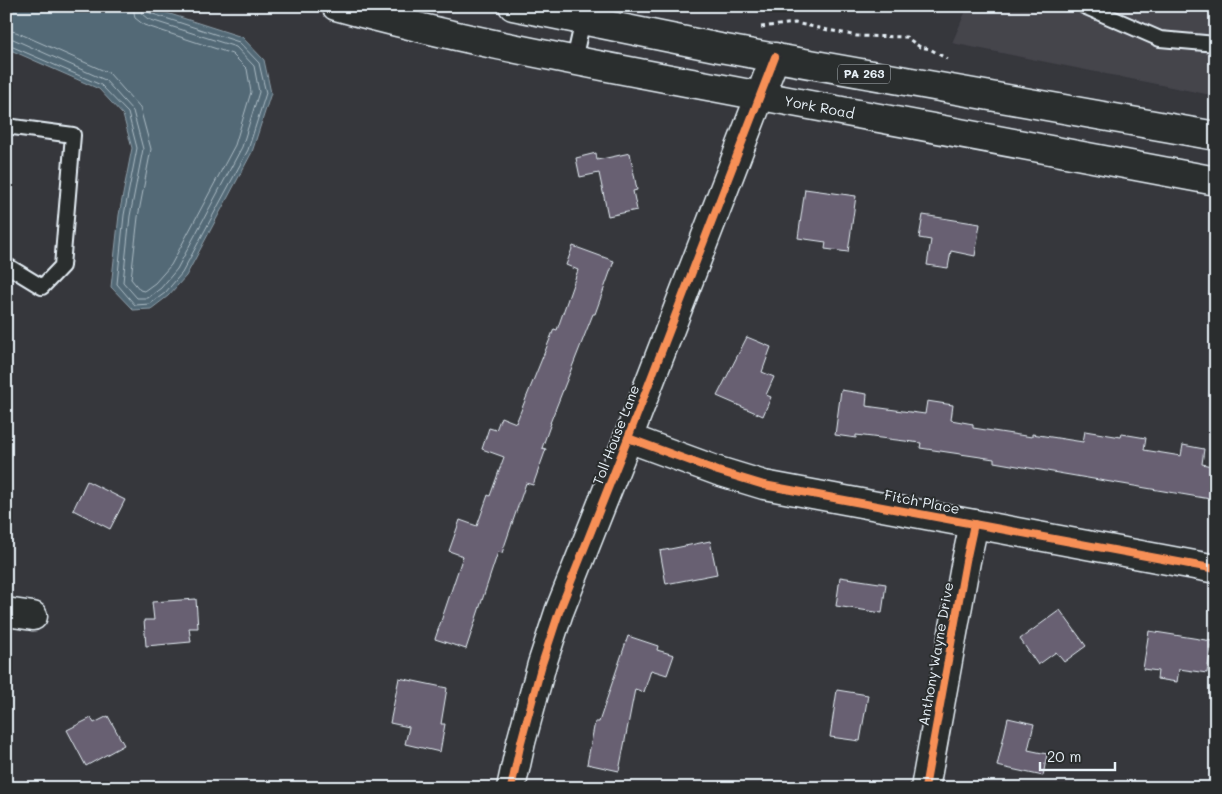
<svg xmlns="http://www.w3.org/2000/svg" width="1222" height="794" font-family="Mali,sans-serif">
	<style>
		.built { fill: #45444c }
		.water { fill: #526976; stroke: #8e9faa }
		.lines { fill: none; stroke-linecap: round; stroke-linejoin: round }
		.shore { stroke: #acbbc4; stroke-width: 1 }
		.building { fill: #686172; stroke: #e8f1f8 }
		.service-casing { stroke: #e8f1f8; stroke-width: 18 }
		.minor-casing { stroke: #e8f1f8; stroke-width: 31 }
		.trunk-casing { stroke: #e8f1f8; stroke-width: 31 }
		.path { stroke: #e8f1f8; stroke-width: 3; stroke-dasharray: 4 4; stroke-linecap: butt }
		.service { stroke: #2a2d2e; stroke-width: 14 }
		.minor { stroke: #2a2d2e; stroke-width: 28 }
		.trunk { stroke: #2a2d2e; stroke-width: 28 }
		.cycleway-casing { stroke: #2a2d2e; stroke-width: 11 }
		.cycleway { stroke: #f78f57; stroke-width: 8 }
		.labels { text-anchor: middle; stroke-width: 4; stroke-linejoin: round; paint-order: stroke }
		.shield { fill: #2a2d2e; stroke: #afb6bb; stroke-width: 1 }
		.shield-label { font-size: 12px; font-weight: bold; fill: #e8f1f8 }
		.street-label { font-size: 14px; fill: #e8f1f8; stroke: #2a2d2e }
	</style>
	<rect width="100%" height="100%" fill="#36373c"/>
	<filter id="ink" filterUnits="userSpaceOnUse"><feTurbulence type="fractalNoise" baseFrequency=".02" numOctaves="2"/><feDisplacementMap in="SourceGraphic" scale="10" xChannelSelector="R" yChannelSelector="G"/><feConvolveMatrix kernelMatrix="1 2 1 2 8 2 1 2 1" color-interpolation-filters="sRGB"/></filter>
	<g filter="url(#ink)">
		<path class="built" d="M968 6H1216V96L952 43Z"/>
		<path class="water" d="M6 6H145L242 37 264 60 271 93 252 152 186 276 168 296 151 309 133 310 111 287 119 215 132 148 123 115 99 89 6 48Z"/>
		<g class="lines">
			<g class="shore">
				<path d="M6 30 16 32 109 73 140 108 151 149 138 217 131 279 140 290 144 291 155 283 171 265 235 145 251 92 247 69 232 54 144 25 135 18 133 6"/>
				<path d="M6 38 13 39 105 80 133 111 143 149 130 216 123 282 137 298H148L161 288 177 269 242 147 259 92 254 66 236 47 148 19 142 14 140 6"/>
				<path d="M6 44 101 85 128 113 137 148 124 215 117 284 135 305 150 304 165 293 182 273 248 150 266 93 259 63 239 42 150 13 147 11V6"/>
			</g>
		</g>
		<g class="building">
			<path d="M596 153 597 160 630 153 637 190 633 191 637 210 608 216 599 173 580 177 576 158Z"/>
			<path d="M805 189 856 196 848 252 825 249 826 242 798 238Z"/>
			<path d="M923 215 980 224 975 256 951 251 948 268 927 265 931 240 919 238Z"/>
			<path d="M573 246 614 261 595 314H593L550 423H551L542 448 546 449 533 485 526 483 502 553 498 552 466 649 435 639 463 556 449 551 460 520 477 526 488 495 490 496 504 457 482 449 489 428 496 430 501 417 516 423 554 329 557 330 578 270 566 265Z"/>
			<path d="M747 337 771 347 762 372 774 377 766 395 771 397 763 416 717 396Z"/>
			<path d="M841 390 867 394 866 406 925 414 927 401 953 405 951 420 973 424V428L1032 437V434L1083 442 1085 431 1121 437 1122 434 1146 438 1144 450 1181 456 1183 445 1204 449 1202 464 1216 467V500L994 462V459L920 448 921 443 856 435V438L835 435Z"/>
			<path d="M87 481 125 500 110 529 73 510Z"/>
			<path d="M710 541 717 574 666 584 660 551Z"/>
			<path d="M840 577 886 584 882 613 836 606Z"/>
			<path d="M196 599 198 628H189L191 642 146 646 144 620H154L152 602Z"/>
			<path d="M1060 610 1086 646 1064 662 1056 652 1038 665 1020 639Z"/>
			<path d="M1149 631 1212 641 1207 673 1179 669 1177 682 1157 679 1158 671 1143 669Z"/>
			<path d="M628 636 658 646 657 650 674 655 667 675 651 670 644 692 635 689 619 771 587 764 595 722H599Z"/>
			<path d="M399 678 447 688 441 724H445L440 752 405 744 409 727 390 723Z"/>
			<path d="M837 690 868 695 860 741 830 737Z"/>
			<path d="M108 716 124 745 86 766 67 730 91 718 94 723Z"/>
			<path d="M1008 718 1034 724 1028 750 1047 754 1043 776 997 766Z"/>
		</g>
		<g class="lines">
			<g class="service-casing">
				<g id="service">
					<path d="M1084 6 1160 39 1216 44"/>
					<path d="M574 60 583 20"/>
					<path d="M6 126 73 135 62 266 42 287 6 265"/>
				</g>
			</g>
			<g class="minor-casing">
				<g id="minor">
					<path d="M628 438 718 471 764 485 1216 569"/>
					<path d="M6 612 33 616"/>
					<path d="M511 788 521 742 542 664 559 612 628 438 775 57"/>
					<path d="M925 788 966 561 974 524"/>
				</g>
			</g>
			<g class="trunk-casing">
				<g id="trunk">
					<path id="s1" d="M336 6C455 39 576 61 697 84 870 117 1043 150 1216 181"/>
					<path d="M513 6 720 48 1216 136"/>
				</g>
			</g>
			<path class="path" d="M761 27 795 23 857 36 906 37 920 47 930 49 947 59"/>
			<use href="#service" class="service"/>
			<use href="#minor" class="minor"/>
			<use href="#trunk" class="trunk"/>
			<g class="cycleway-casing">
				<g id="cycleway">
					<path d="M628 438 718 471 764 485 1216 569"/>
					<path d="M511 788 521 742 542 664 559 612 628 438 775 57"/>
					<path d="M925 788 966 561 974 524"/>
				</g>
			</g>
			<use href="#cycleway" class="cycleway"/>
		</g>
	</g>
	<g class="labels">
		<rect class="shield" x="838" y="64.5" width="52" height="19" rx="4"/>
		<g class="shield-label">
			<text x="864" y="78">PA 263</text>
		</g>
		<g class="street-label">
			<text dy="5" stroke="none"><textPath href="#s1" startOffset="494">York Road</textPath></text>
			<text transform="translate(616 435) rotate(-69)" y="5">Toll House Lane</text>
			<text transform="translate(922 502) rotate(11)" y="5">Fitch Place</text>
			<text transform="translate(936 654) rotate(-80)" y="5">Anthony Wayne Drive</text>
		</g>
	</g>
	<rect width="1222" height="794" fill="none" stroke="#2a2d2e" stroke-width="25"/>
	<rect x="12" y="12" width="1197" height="769" fill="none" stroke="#e8f1f8" stroke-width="2" filter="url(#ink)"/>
	<path d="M1040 762v8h75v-8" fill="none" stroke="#e8f1f8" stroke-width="2.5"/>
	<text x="1047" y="762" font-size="15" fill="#e8f1f8" stroke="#2a2d2e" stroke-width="4" paint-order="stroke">20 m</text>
</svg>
